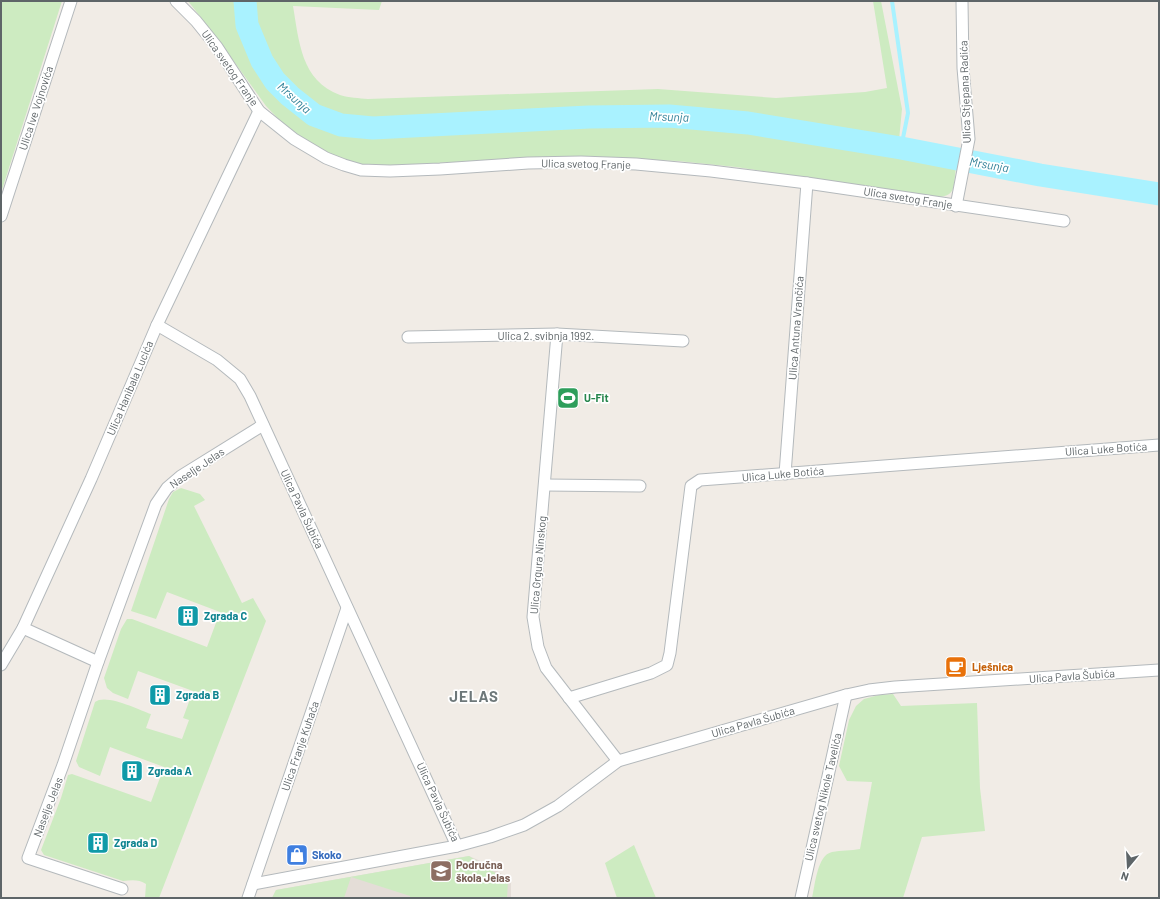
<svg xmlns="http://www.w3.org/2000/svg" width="1160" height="899" font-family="Barlow,sans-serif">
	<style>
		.education { fill: #e4ddd7 }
		.green { fill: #cdebc1 }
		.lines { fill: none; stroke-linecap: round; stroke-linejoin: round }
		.stream { stroke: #a9f2ff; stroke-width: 4 }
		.river { stroke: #a9f2ff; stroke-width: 23 }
		.street-casing { stroke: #b4b9bc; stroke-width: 13 }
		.street { stroke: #fff; stroke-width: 11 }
		.labels { text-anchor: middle; stroke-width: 3.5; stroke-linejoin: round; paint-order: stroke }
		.street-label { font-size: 11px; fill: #5e6568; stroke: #fff }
		.leisure-label { font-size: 11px; font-weight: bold; fill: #27864d; stroke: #fff; text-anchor: start }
		.culture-label { font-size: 11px; font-weight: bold; fill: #0d838f; stroke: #fff; text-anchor: start }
		.food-label { font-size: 11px; font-weight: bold; fill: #c56008; stroke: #fff; text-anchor: start }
		.shop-label { font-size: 11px; font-weight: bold; fill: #366cbe; stroke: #fff; text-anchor: start }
		.education-label { font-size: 11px; font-weight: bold; fill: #785e54; stroke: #fff; text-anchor: start }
		.water-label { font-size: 12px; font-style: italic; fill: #308097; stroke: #fff }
		.district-label { font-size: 15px; font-weight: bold; letter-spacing: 1px; fill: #6e787a; stroke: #fff }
	</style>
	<rect width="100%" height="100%" fill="#f1ece6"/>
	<path class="education" d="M469 856 485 863 511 880V898H272L276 890Z"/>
	<g class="green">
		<path d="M1 1H62L1 193Z"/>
		<path d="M188 1H235L237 17 252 62 274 93 291 109 315 124 333 131 365 138H380L541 128 660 125 712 128 743 132 956 167C953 189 957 198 931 197L736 167 678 161 593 157H549L400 165 371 166 353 163 333 155 307 142 289 130 266 106 217 38Z"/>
		<path d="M252 1H382L379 10 293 6C299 41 301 81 340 95 349 98 359 98 368 99L658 89 776 98 865 92 887 88 873 1H881L902 109 899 140 836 129 706 110 634 107 390 119H353L328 112 309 101 290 85 262 44 254 18Z"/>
		<path d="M181 488 200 494 205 500 194 506 242 603 253 598 266 621 159 898H145L146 884C139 879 131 880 123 881L44 855 41 850 61 798 68 775 72 774 151 802 164 767 110 747 100 776 79 767 76 761 95 702C106 693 139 710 151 714L146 728 182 739 189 720 183 718 193 691 138 671 128 699 113 693 107 688 104 678 121 629 127 619H132L207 647 220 612 167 592 156 619 131 611 169 499 173 492Z"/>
		<path d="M893 694 901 706 977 703 980 788 985 831 922 837 903 898H812C815 886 817 855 832 852 841 850 851 851 860 849L872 782 847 781 839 766 849 720 856 706 864 699 879 695Z"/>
		<path d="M634 845 656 898H617L605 863Z"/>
		<path d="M469 856 508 881 507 898H410V896L351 877 344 898H272L276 890Z"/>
	</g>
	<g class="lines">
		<path class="stream" d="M892 1 908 113 901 148"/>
		<path class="river" d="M245 1 247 25 262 61 275 81 290 96 314 115 341 125 373 128 589 117 669 116 748 123 901 148 1040 175 1159 194"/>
		<g class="street-casing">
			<g id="street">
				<path d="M176 1 196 21 217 47 259 111 294 139 326 158 344 165 361 170 390 171 440 169 528 163 581 162 636 164 711 171 807 183 1064 221"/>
				<path d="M956 206 969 139 963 68 962 1"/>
				<path d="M1 216 71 1"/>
				<path d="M157 325 217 360 240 379 250 396 457 846 490 837 524 825 558 806 618 761 846 695 869 690 895 687 1159 670"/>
				<path d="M557 334 533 617 538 647 546 668 618 761"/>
				<path d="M408 337 557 334 683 341"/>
				<path d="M785 474 807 183"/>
				<path d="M545 485 640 486"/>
				<path d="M23 628 98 662"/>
				<path d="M1 665 23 628 91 479 157 325 259 111"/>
				<path d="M569 698 651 673 667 665 670 653 691 486 700 480 1159 445"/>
				<path d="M253 884 457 846"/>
				<path d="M122 889 28 858 63 765 98 662 156 504 167 488 181 476 263 425"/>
				<path d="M248 898 347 608"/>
				<path d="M801 898 846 695"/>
			</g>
		</g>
		<use href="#street" class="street"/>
	</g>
	<defs>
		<g id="stadium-square" transform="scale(1.15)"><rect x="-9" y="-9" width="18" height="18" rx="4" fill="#2e9e5b" stroke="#fff"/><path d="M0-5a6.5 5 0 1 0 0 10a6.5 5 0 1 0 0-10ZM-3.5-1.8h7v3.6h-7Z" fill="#fff"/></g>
		<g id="building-square" transform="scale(1.15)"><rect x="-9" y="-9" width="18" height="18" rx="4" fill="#0f9aa8" stroke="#fff"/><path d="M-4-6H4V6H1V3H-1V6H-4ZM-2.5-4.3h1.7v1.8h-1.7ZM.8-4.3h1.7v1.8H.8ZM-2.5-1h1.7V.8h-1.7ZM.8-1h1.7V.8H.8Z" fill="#fff"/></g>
		<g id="cafe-square" transform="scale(1.15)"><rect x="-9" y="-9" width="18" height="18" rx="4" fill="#e8710a" stroke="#fff"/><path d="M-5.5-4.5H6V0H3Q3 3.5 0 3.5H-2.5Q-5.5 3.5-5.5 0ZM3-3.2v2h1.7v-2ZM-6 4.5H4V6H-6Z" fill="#fff"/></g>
		<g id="shop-square" transform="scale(1.15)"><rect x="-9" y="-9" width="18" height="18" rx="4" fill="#3f7fe0" stroke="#fff"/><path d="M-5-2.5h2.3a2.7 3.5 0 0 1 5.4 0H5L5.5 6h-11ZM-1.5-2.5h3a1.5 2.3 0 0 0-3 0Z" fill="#fff"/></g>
		<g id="school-square" transform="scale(1.15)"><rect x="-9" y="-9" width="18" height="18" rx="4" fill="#8d6e63" stroke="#fff"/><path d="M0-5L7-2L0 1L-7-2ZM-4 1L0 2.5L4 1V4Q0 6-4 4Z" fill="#fff"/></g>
	</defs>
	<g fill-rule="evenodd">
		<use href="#stadium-square" x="568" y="398"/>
		<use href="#building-square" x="188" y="616"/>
		<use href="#cafe-square" x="956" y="667"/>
		<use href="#building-square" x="160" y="695"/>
		<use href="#building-square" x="132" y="771"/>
		<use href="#building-square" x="98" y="843"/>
		<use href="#shop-square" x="297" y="855"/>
		<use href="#school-square" x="441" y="871"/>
	</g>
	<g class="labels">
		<g class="street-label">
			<text transform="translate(230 68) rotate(55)" y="4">Ulica svetog Franje</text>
			<text transform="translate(965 92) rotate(-92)" y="4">Ulica Stjepana Radića</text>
			<text transform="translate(36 108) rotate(-72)" y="4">Ulica Ive Vojnovića</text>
			<text transform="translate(586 164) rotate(1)" y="4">Ulica svetog Franje</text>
			<text transform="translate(908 198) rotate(9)" y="4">Ulica svetog Franje</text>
			<text transform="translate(796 328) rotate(-86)" y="4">Ulica Antuna Vrančića</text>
			<text x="546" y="340">Ulica 2. svibnja 1992.</text>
			<text transform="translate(130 388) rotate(-67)" y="4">Ulica Hanibala Lucića</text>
			<text transform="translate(1106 449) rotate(-4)" y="4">Ulica Luke Botića</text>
			<text transform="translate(197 468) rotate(-34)" y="4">Naselje Jelas</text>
			<text transform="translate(783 474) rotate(-5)" y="4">Ulica Luke Botića</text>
			<text transform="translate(302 509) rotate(65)" y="4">Ulica Pavla Šubića</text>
			<text transform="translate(538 565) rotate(-85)" y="4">Ulica Grgura Ninskog</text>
			<text transform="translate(1072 676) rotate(-4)" y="4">Ulica Pavla Šubića</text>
			<text transform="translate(753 722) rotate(-16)" y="4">Ulica Pavla Šubića</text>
			<text transform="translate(300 746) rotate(-71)" y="4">Ulica Franje Kuhača</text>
			<text transform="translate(823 797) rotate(-77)" y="4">Ulica svetog Nikole Tavelića</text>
			<text transform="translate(438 802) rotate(65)" y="4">Ulica Pavla Šubića</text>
			<text transform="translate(48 807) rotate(-69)" y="4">Naselje Jelas</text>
		</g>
		<g class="leisure-label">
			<text x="584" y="402">U-Fit</text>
		</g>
		<g class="culture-label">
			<text x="204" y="620">Zgrada C</text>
			<text x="176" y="699">Zgrada B</text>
			<text x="148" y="775">Zgrada A</text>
			<text x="114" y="847">Zgrada D</text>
		</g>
		<g class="food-label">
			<text x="972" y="671">Lješnica</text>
		</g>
		<g class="shop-label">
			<text x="312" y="859">Skoko</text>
		</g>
		<g class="education-label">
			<text x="456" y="869">Područna<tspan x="456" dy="13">škola Jelas</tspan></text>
		</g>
		<g class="water-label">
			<text transform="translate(294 98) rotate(42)" y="4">Mrsunja</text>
			<text transform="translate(669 117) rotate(2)" y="4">Mrsunja</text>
			<text transform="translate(989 165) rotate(10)" y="4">Mrsunja</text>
		</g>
		<g class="district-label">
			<text x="474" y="702">JELAS</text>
		</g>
	</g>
	<rect width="1160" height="899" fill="none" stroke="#5e6568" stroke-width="4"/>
	<g transform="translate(1128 867) rotate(198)" stroke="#ffffff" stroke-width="3" paint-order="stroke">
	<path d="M0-3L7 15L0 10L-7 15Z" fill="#5e6568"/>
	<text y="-6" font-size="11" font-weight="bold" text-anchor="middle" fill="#5e6568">N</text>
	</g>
</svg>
